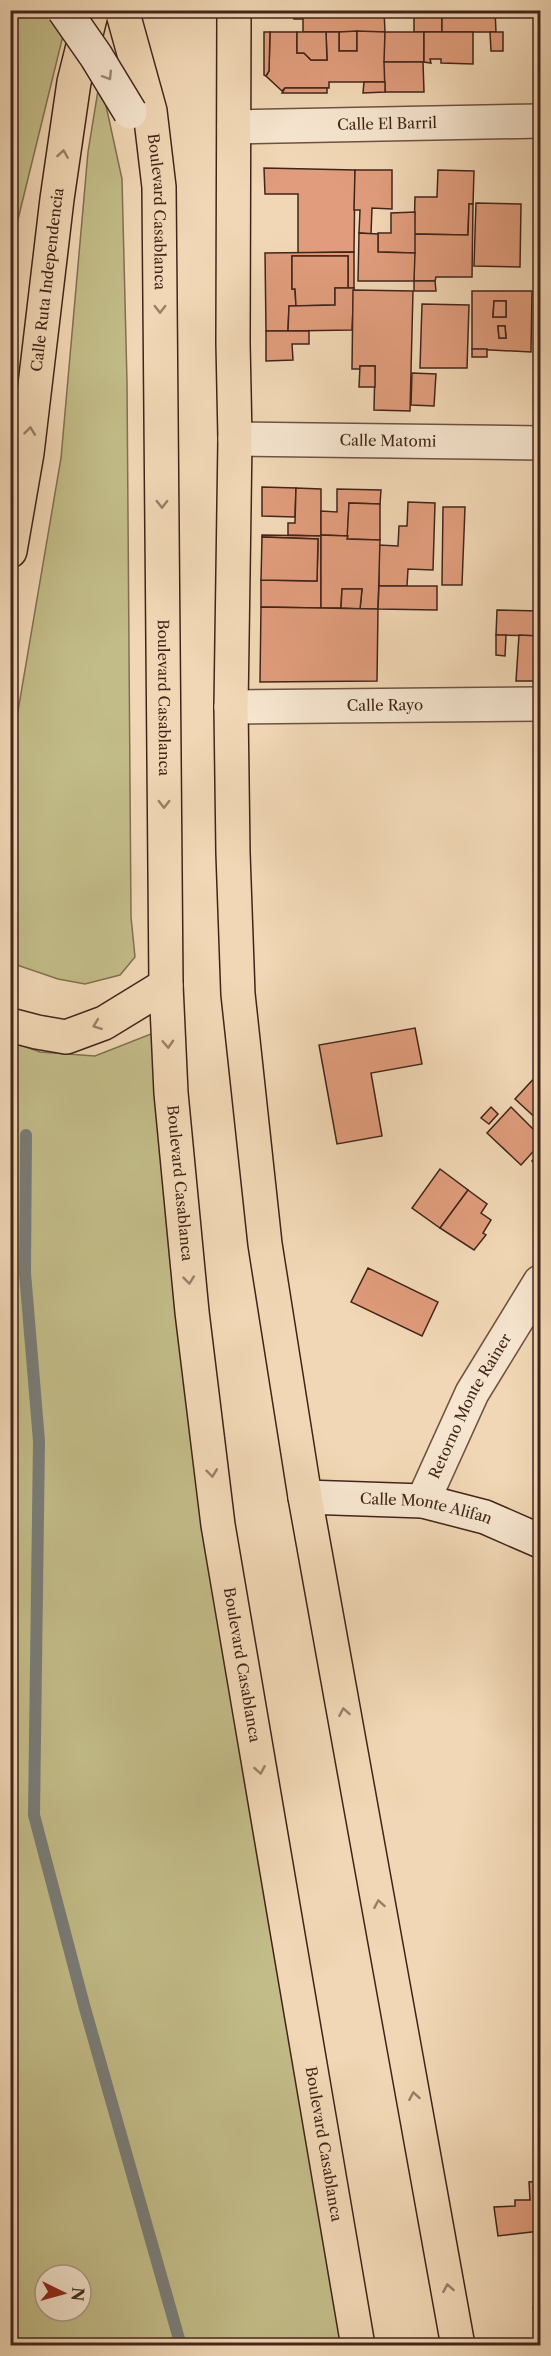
<svg xmlns="http://www.w3.org/2000/svg" width="551" height="2356" font-family="'Libre Caslon Text',serif">
	<style>
		.green { fill: #c2bc88; stroke: #827051; stroke-width: 1.5; fill-rule: evenodd }
		.lines { fill: none; stroke-linecap: round; stroke-linejoin: round }
		.stream { stroke: #797d78; stroke-width: 12 }
		.building { fill: #e09c7c; stroke: #42251a; stroke-width: 1.5; fill-rule: evenodd }
		.street-casing { stroke: #6e5241; stroke-width: 36 }
		.secondary-casing { stroke: #42251a; stroke-width: 36 }
		.primary-casing { stroke: #42251a; stroke-width: 36 }
		.street { stroke: #f6e5cf; stroke-width: 33 }
		.secondary { stroke: #f6e5cf; stroke-width: 33 }
		.primary { stroke: #f1d7b5; stroke-width: 33 }
		.secondary-bridge-casing { stroke: #42251a; stroke-width: 36; stroke-linecap: butt }
		.secondary-bridge { stroke: #f6e5cf; stroke-width: 33 }
		.oneway { stroke: #9c8574 }
		.oneway2 { stroke: #9a7e68 }
		.labels { text-anchor: middle; stroke-width: 5; stroke-linejoin: round; paint-order: stroke }
		.street-label { font-size: 15px; fill: #42251a; stroke: #f6e5cf }
	</style>
	<rect width="100%" height="100%" fill="#f1d7b5"/>
	<filter id="stains"><feTurbulence type="fractalNoise" baseFrequency=".00333" numOctaves="4"/><feColorMatrix values="0 0 0 0 .2 0 0 0 0 .09 0 0 0 0 .02 0 0 0 .5 -.17"/></filter>
	<radialGradient id="worn" r=".72"><stop offset=".6" stop-color="#630" stop-opacity="0"/><stop offset="1" stop-color="#630" stop-opacity=".3"/></radialGradient>
	<g class="green">
		<path d="M11 11H69L11 248Z"/>
		<path d="M100 78 122 179 127 382 131 917 135 957 120 975 85 984 58 979 11 963V752L61 458 88 152Z"/>
		<path d="M156 1032 344 2345H11L10 1041 40 1052 95 1056ZM45 2275H81V2311H45Z"/>
	</g>
	<g class="lines">
		<path class="stream" d="M26 1135 25 1273 39 1441 34 1815 84 2005 181 2346"/>
	</g>
	<g class="building">
		<path d="M295 10H303V19H294Z"/>
		<path d="M303 10H384L385 32H303Z"/>
		<rect x="414" y="10" width="28" height="22"/>
		<path d="M442 10H495L496 32H442Z"/>
		<path d="M357 31V51H339V32Z"/>
		<path d="M357 31 385 32V82H329V88H285L282 91 266 76 269 71 270 32H297V53H304L311 60H327L326 32H339V51H357Z"/>
		<path d="M264 32H270L269 71 266 76 264 75Z"/>
		<path d="M297 32H326L327 60H311L304 53H297Z"/>
		<path d="M385 32H424V62H384Z"/>
		<path d="M424 32H473V64L441 63V59H430L431 63 424 62Z"/>
		<path d="M490 32H503V51H491Z"/>
		<path d="M384 62H423L424 92H385Z"/>
		<path d="M364 82H385V92L363 93Z"/>
		<path d="M285 88H327V93H282Z"/>
		<path d="M264 168 355 170 354 252 298 253V194H265Z"/>
		<path d="M355 170H392V209L372 208 371 234 359 233 360 210H354Z"/>
		<path d="M438 170 474 171 473 204H469L468 235 414 234 415 197H437Z"/>
		<path d="M476 203 521 204 520 267 474 266Z"/>
		<path d="M469 204H473L472 277H436L435 281H414V234L468 235Z"/>
		<path d="M415 212V253L378 252V233H391V213Z"/>
		<rect x="534" y="215" width="6" height="13"/>
		<path d="M359 233 378 234V252L415 253 414 281H358Z"/>
		<path d="M354 252V288H348V256H292V289H295L296 306H289L288 331H266L265 253Z"/>
		<path d="M292 256H348V288H335V305L296 306 295 289H292Z"/>
		<path d="M414 281H435L436 291H414Z"/>
		<path d="M335 288H354L352 330 288 331 289 306 335 305Z"/>
		<path d="M353 290 413 291 410 411 374 410 375 366H360V369H352Z"/>
		<path d="M472 291H532L531 352 472 349ZM494 301H506V317H493ZM498 326H505L506 338H499Z"/>
		<path d="M494 301H506V317H493Z"/>
		<path d="M422 304 469 305 467 368H420Z"/>
		<path d="M537 317H540V397H538Z"/>
		<path d="M498 326H505L506 338H499Z"/>
		<path d="M266 331H309V344H292L293 360 266 361Z"/>
		<rect x="472" y="349" width="15" height="8"/>
		<path d="M360 366H375V387H359Z"/>
		<path d="M412 373 436 374 434 406 411 405Z"/>
		<path d="M262 487 296 488 295 517 262 516Z"/>
		<path d="M296 488 321 489V536L288 535V523H295Z"/>
		<path d="M337 489 381 490 380 504 349 503 348 536 321 535V511L337 512Z"/>
		<path d="M408 502 435 503 433 570 408 569 407 586H379V545L398 546 399 526H407Z"/>
		<path d="M349 503 380 504V540L347 539Z"/>
		<path d="M443 507H465L462 585H442Z"/>
		<path d="M262 535 321 536V608L261 607V580L317 581 318 539 262 537Z"/>
		<path d="M321 535 348 536 347 539 380 540 378 609H360L362 589H342L341 608H321Z"/>
		<path d="M262 537 318 539 317 581 261 580Z"/>
		<path d="M379 586H437V610L378 609Z"/>
		<path d="M342 589H362L360 609 341 608Z"/>
		<path d="M261 607 378 609 377 681 260 682Z"/>
		<path d="M497 610 540 611V636L496 635Z"/>
		<path d="M496 635H506L505 656 496 655Z"/>
		<path d="M519 635 540 636 537 681H516Z"/>
		<path d="M415 1028 422 1064 371 1073 382 1136 337 1144 319 1045Z"/>
		<path d="M540 1072V1122L515 1099Z"/>
		<path d="M491 1107 498 1114 489 1124 481 1118Z"/>
		<path d="M511 1107 540 1136V1144L521 1165 487 1133Z"/>
		<path d="M540 1152V1162L537 1166 532 1161Z"/>
		<path d="M440 1169 468 1190 440 1228 412 1208Z"/>
		<path d="M468 1190 487 1204 481 1213 491 1220 483 1233 486 1235 474 1250 440 1228Z"/>
		<path d="M368 1268 438 1302 422 1336 351 1302Z"/>
		<path d="M540 2181V2231L498 2236 494 2207 515 2206V2200H530L529 2182Z"/>
		<path d="M540 2282V2329L539 2316 533 2308 536 2298 534 2283Z"/>
	</g>
	<g class="lines">
		<g class="street-casing">
			<g id="street">
				<path id="s1" d="M234 127 540 121"/>
				<path id="s2" d="M235 439 540 443"/>
				<path id="s3" d="M231 707 540 704"/>
				<path id="s4" d="M423 1501 472 1393 540 1282"/>
			</g>
		</g>
		<g class="secondary-casing">
			<g id="secondary">
				<path id="s5" d="M305 1497 423 1501 485 1517 540 1541"/>
			</g>
		</g>
		<g class="primary-casing">
			<g id="primary">
				<path id="s6" d="M122 10 150 111 159 187 166 985 171 1093 192 1312 218 1525 358 2346"/>
				<path d="M234 10 233 343 235 439 231 707 233 853 238 994 265 1244 305 1497 458 2346"/>
				<path id="s7" d="M10 551 27 453 57 199 74 82 92 10"/>
				<path d="M10 1025 37 1032 66 1037 104 1023 166 985"/>
			</g>
		</g>
		<use href="#street" class="street"/>
		<use href="#secondary" class="secondary"/>
		<use href="#primary" class="primary"/>
		<g class="secondary-bridge-casing">
			<path id="secondary-bridge" d="M64 10 96 56 130 112"/>
		</g>
		<use href="#secondary-bridge" class="secondary-bridge"/>
	</g>
	<defs><path id="oneway-chevron" d="M-2-3.5L2.5 0L-2 3.5" fill="none" stroke-width="1.6" stroke-linecap="round" stroke-linejoin="round" transform="scale(1.5)"/></defs>
	<use class="oneway" href="#oneway-chevron" transform="translate(108 76) rotate(58)"/>
	<g class="oneway2">
		<use href="#oneway-chevron" transform="translate(63 154) rotate(-81)"/>
		<use href="#oneway-chevron" transform="translate(160 309) rotate(90)"/>
		<use href="#oneway-chevron" transform="translate(30 431) rotate(-83)"/>
		<use href="#oneway-chevron" transform="translate(162 504) rotate(90)"/>
		<use href="#oneway-chevron" transform="translate(164 804) rotate(90)"/>
		<use href="#oneway-chevron" transform="translate(97 1025) rotate(159)"/>
		<use href="#oneway-chevron" transform="translate(168 1044) rotate(87)"/>
		<use href="#oneway-chevron" transform="translate(189 1280) rotate(84)"/>
		<use href="#oneway-chevron" transform="translate(212 1473) rotate(83)"/>
		<use href="#oneway-chevron" transform="translate(344 1712) rotate(-100)"/>
		<use href="#oneway-chevron" transform="translate(260 1770) rotate(80)"/>
		<use href="#oneway-chevron" transform="translate(379 1904) rotate(-100)"/>
		<use href="#oneway-chevron" transform="translate(414 2096) rotate(-100)"/>
		<use href="#oneway-chevron" transform="translate(448 2288) rotate(-100)"/>
	</g>
	<g class="labels">
		<g class="street-label">
			<text dy="5" stroke="none"><textPath href="#s1" startOffset="153">Calle El Barril</textPath></text>
			<text dy="5" stroke="none"><textPath href="#s6" startOffset="206">Boulevard Casablanca</textPath></text>
			<text dy="5" stroke="none"><textPath href="#s7" startOffset="274">Calle Ruta Independencia</textPath></text>
			<text dy="5" stroke="none"><textPath href="#s2" startOffset="153">Calle Matomi</textPath></text>
			<text dy="5" stroke="none"><textPath href="#s6" startOffset="692">Boulevard Casablanca</textPath></text>
			<text dy="5" stroke="none"><textPath href="#s3" startOffset="154">Calle Rayo</textPath></text>
			<text dy="5" stroke="none"><textPath href="#s6" startOffset="1178">Boulevard Casablanca</textPath></text>
			<text dy="5" stroke="none"><textPath href="#s4" startOffset="106">Retorno Monte Rainer</textPath></text>
			<text dy="5" stroke="none"><textPath href="#s5" startOffset="122">Calle Monte Alifan</textPath></text>
			<text dy="5" stroke="none"><textPath href="#s6" startOffset="1664">Boulevard Casablanca</textPath></text>
			<text dy="5" stroke="none"><textPath href="#s6" startOffset="2150">Boulevard Casablanca</textPath></text>
		</g>
	</g>
	<rect width="551" height="2356" fill="none" stroke="#f1d7b5" stroke-width="36"/>
	<rect x="12" y="12" width="527" height="2332" fill="none" stroke="#42251a" stroke-width="3"/>
	<rect x="18" y="18" width="515" height="2320" fill="none" stroke="#42251a" stroke-width="1.5"/>
	<g transform="translate(63 2293) rotate(95)"><circle r="28" fill="#f6e5cf" stroke="#ae9887" stroke-width="1.5"/>
	<path d="M0-4.5L10 22L0 15L-10 22Z" fill="#8f2418"/>
	<text y="-9" font-size="16" font-weight="bold" text-anchor="middle" fill="#42251a">N</text>
	</g>
	<rect width="100%" height="100%" filter="url(#stains)"/>
	<rect width="100%" height="100%" fill="url(#worn)"/>
</svg>
